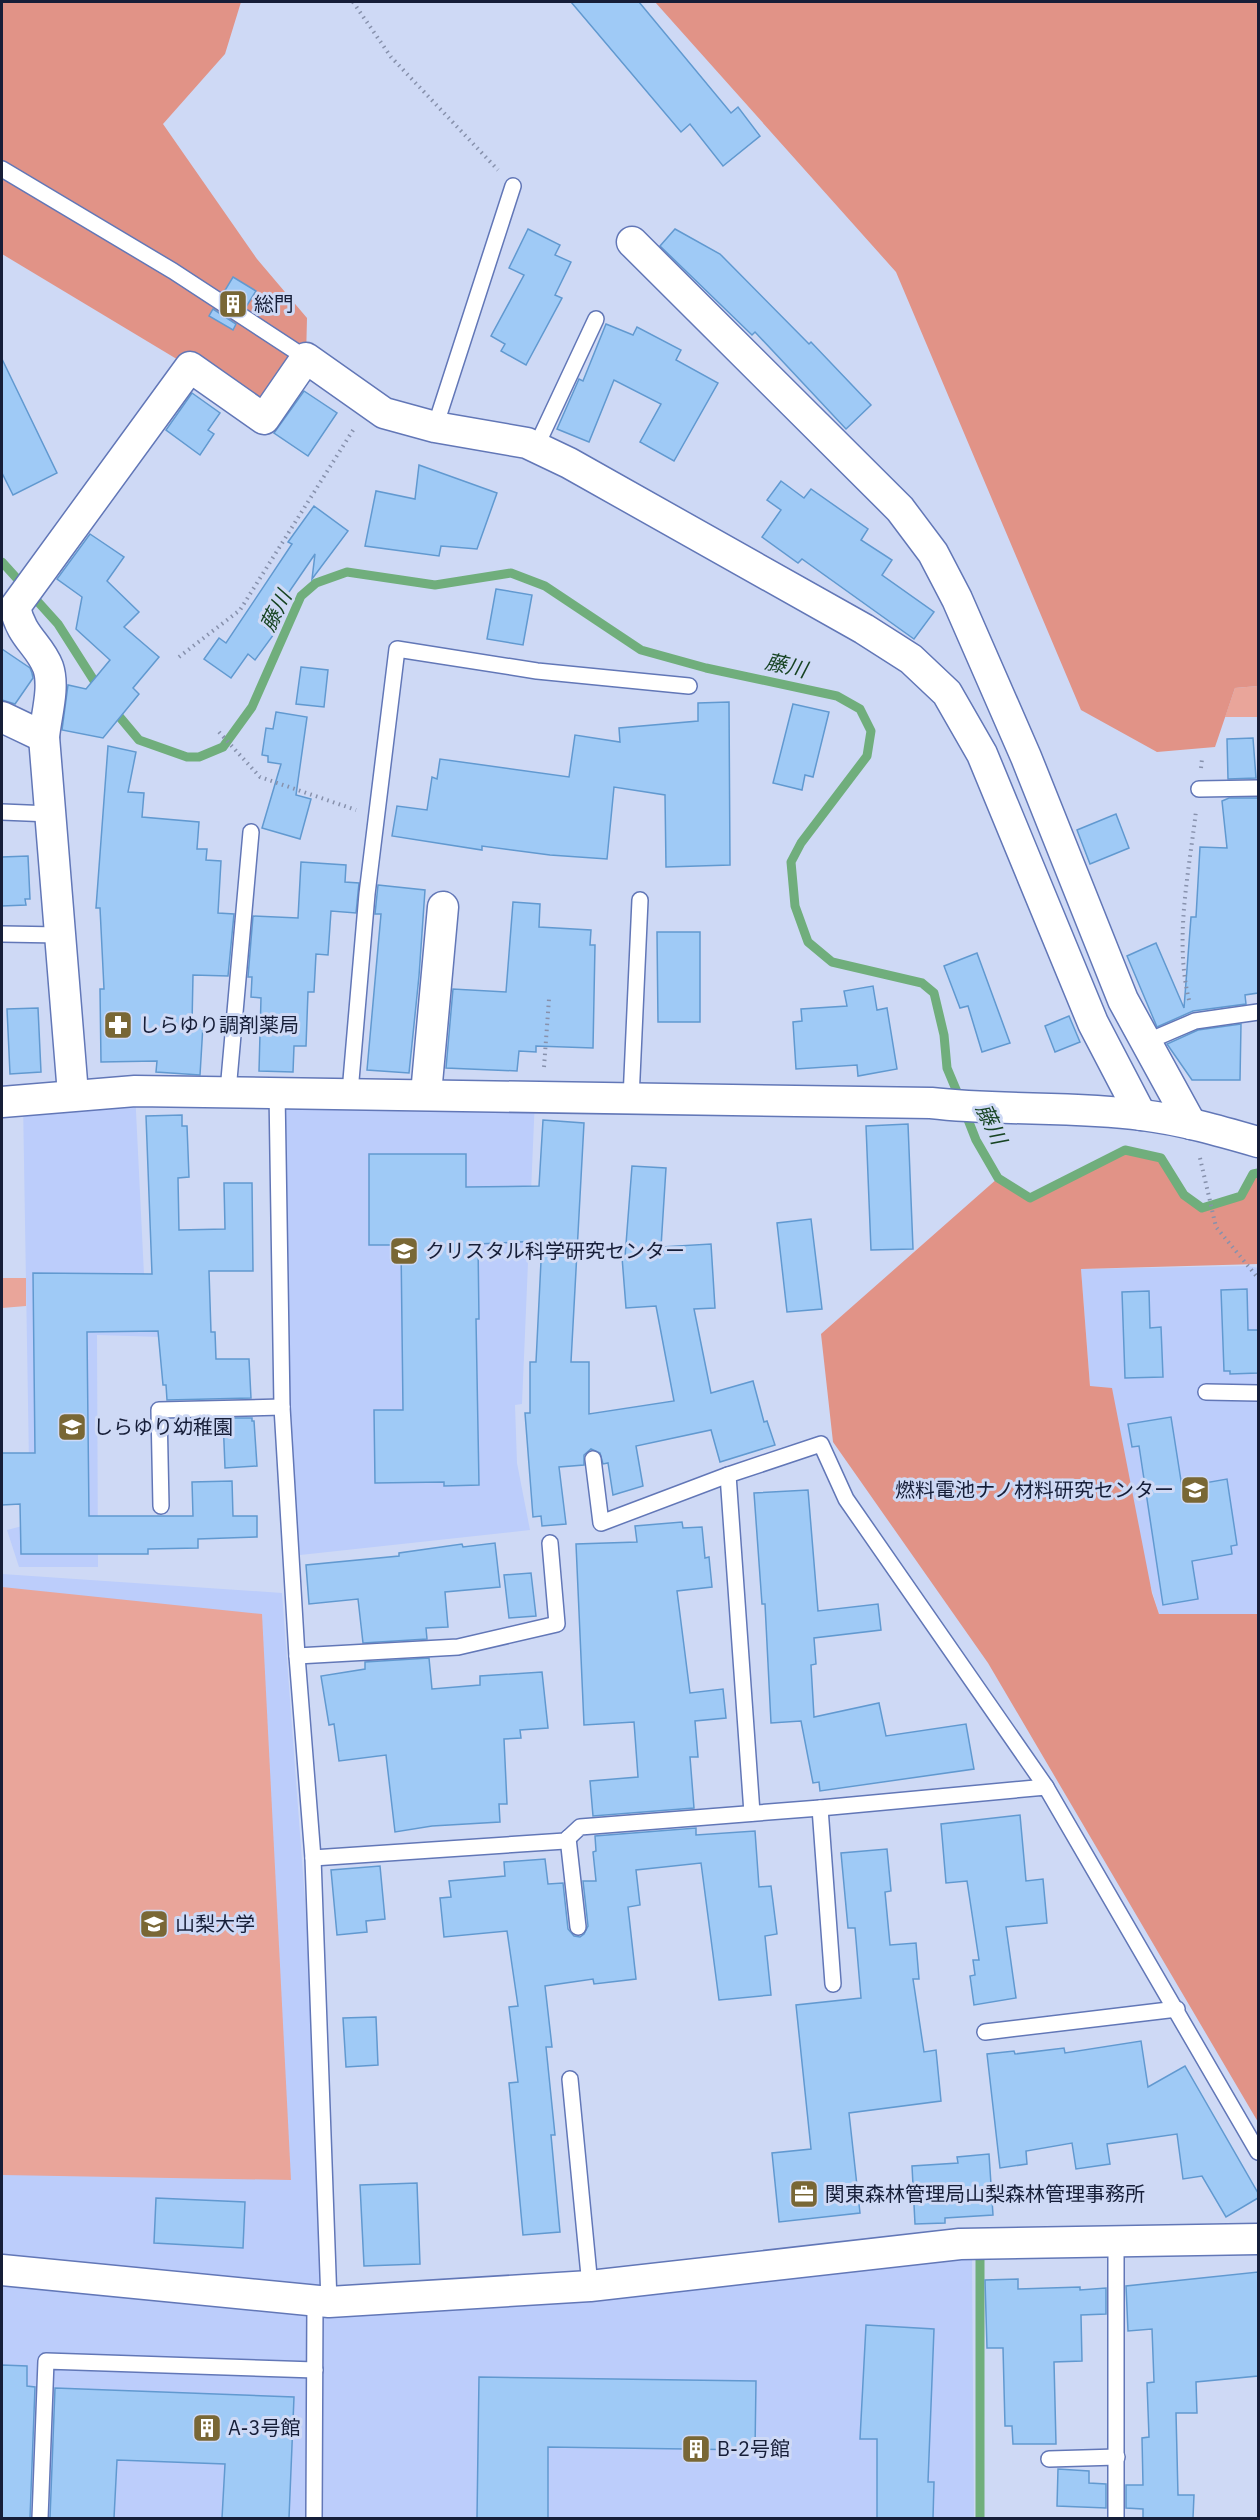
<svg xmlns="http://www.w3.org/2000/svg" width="1260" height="2520" font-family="'IBM Plex Sans','Noto Sans JP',sans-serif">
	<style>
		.built { fill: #bccdfb }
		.green { fill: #e9a59a }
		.forest { fill: #e19387 }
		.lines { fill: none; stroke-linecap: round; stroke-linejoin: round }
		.stream { stroke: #70ae7c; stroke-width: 9 }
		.building { fill: #9fcaf6; stroke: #6199d0; stroke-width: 1.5 }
		.service-casing { stroke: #6277b7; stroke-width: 18 }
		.minor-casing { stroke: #6277b7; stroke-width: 33 }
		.path { stroke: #8791ac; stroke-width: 4; stroke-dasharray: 1.5 4.5; stroke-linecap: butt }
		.service { stroke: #fff; stroke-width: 15 }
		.minor { stroke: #fff; stroke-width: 30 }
		.labels { text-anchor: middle; stroke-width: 6; stroke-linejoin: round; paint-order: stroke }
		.poi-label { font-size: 20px; fill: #161e38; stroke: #ced9f5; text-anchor: start }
		.water-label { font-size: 21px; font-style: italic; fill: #174423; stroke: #ced9f5 }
	</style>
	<rect width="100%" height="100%" fill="#ced9f5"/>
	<g class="built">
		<path d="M135 1091 145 1295 161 1337 97 1335 98 1567H19L7 1530 30 1524 23 1101Z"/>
		<path d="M277 1091 535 1098 522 1404 515 1405 517 1463 530 1530 291 1556Z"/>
		<path d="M1249 1266 1258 1268V1614H1159L1090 1386 1081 1269Z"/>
		<path d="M2 1574 282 1593 336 2315 972 2255 974 2518H2Z"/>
	</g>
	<g class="green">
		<path d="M1258 686V717H1225L1235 688Z"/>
		<path d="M2 1278H26V1306L2 1308Z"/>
		<path d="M2 1587 262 1614 291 2180 2 2175Z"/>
	</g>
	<g class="forest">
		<path d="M2 2H241L225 54 163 124 257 259 307 318 306 358 264 419 190 367 2 254Z"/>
		<path d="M655 2H1258V686L1235 688 1215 747 1157 752 1081 710 896 272Z"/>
		<path d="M1125 1150 1161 1158 1184 1194 1202 1208 1241 1196 1253 1174 1258 1173V1264L1081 1269 1090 1386 1112 1388 1152 1593 1159 1614H1258V2122L988 1663 833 1442 821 1334 998 1178 1030 1198Z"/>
	</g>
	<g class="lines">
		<g class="stream">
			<path d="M2 562 58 624 100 690"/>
			<path d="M113 709 139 740 187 757H199L223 747 252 707 301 596 316 583 347 572 435 585 511 573 545 586 641 650 706 668 837 696 860 709 871 731 867 756 801 843 791 862 795 906 808 942 832 962 922 983 934 993 944 1035 947 1068 960 1099"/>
			<path d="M965 1112 976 1140 998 1178 1030 1198 1125 1150 1161 1158 1184 1195 1202 1208 1241 1196 1253 1174 1258 1173"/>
			<path d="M980 2246V2518"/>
		</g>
	</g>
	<g class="building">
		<path d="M571 2H639L731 113 738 107 760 136 723 166 690 124 681 132Z"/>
		<path d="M528 229 560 245 555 255 571 262 555 295 562 298 526 365 501 351 505 344 491 336 524 275 509 268Z"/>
		<path d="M675 229 720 254 809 344 811 342 871 405 846 429 755 332 752 335 660 246Z"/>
		<path d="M233 277 256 291 246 307 224 292Z"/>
		<path d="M213 309 236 324 233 330 209 316Z"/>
		<path d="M606 324 633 335 637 327 681 350 676 360 718 383 674 461 640 442 661 404 614 380 589 442 557 429 579 379 583 381Z"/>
		<path d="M2 359 57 473 13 495 2 473Z"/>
		<path d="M304 391 337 413 308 456 274 433Z"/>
		<path d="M192 393 220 413 208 430 214 434 200 455 166 430Z"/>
		<path d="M419 465 497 493 477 549 441 546 439 556 365 546 376 491 415 499Z"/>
		<path d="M781 481 804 498 811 489 868 529 861 540 892 560 882 575 934 612 914 639 802 559 798 563 762 537 781 510 767 500Z"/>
		<path d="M314 506 348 531 312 579 315 554 265 627 274 634 255 660 248 654 231 678 204 659 219 638 226 643 292 544 288 542Z"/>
		<path d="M90 534 124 557 107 581 139 612 124 627 159 657 133 688 139 694 103 738 62 730 68 685 86 689 110 660 76 629 82 597 57 579Z"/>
		<path d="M496 589 532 595 523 645 487 639Z"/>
		<path d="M2 649 30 668 32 673 33 678 15 704 2 700Z"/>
		<path d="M301 667 328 670 324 707 296 704Z"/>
		<path d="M729 702 730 865 666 867 665 795 614 787 607 859 550 855 482 846V850L392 836 397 806 427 810 432 777 437 779 440 759 569 777 575 735 620 742 619 728 698 721V703Z"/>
		<path d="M793 704 829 712 813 777 805 775 802 790 773 783Z"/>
		<path d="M276 712 307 717 296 795 311 799 300 839 262 828 281 764 268 762V756L262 755 266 728 273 729Z"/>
		<path d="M1253 738 1256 778 1228 779 1227 739Z"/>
		<path d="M108 746 136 752 128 792 144 793 142 817 199 822 197 849H207L206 860 221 861 218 913 234 914 228 976 193 975 192 1024 203 1025 200 1075 156 1072 157 1061 101 1062 100 989H104L100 908H96Z"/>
		<path d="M1229 798H1258V993L1245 995 1246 1004 1193 1011 1157 1027 1127 956 1156 943 1184 1008 1191 917H1196L1200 847 1227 848 1222 801Z"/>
		<path d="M1116 814 1129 848 1090 864 1077 830Z"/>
		<path d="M28 856 30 899H25L26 905 2 906V857Z"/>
		<path d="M301 862 346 865 345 882 359 883 356 913 331 911 328 955 316 954 314 992H308L306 1046H294L293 1072 259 1071 261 998 251 997 252 977H248L253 916 298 918Z"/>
		<path d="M378 885 425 890 419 976 409 1073 367 1070 381 914H375Z"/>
		<path d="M513 902 540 904 539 927 591 930 590 945H595L593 1048 536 1046V1052L519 1051 517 1071 446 1068 453 989 506 992Z"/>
		<path d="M657 932H700V1022H658Z"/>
		<path d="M977 953 1010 1043 982 1052 968 1006 960 1008 944 966Z"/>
		<path d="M873 986 877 1010 887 1008 897 1069 858 1076 857 1065 796 1069 793 1022 802 1021 801 1009 847 1006 844 991Z"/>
		<path d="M38 1008 41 1072 10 1074 7 1009Z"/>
		<path d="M1069 1016 1080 1042 1055 1052 1045 1026Z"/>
		<path d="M1241 1024 1240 1080H1192L1167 1044 1198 1030Z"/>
		<path d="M182 1115V1126H187L189 1177 178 1178 179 1230 225 1229 224 1183H252L253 1271H209L211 1332H215L216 1359H249L251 1398 167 1400 166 1385H163L158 1331 87 1332 89 1516H193L192 1482 232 1481 233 1516H257V1537L198 1539V1548L148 1549V1554H21L20 1504 2 1505V1453H35L33 1273 152 1274 146 1116Z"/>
		<path d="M543 1120 584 1123 571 1362H589V1414L674 1401 656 1306 626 1308 622 1257H625L632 1166 666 1168 661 1247 711 1244 715 1308 694 1309 711 1393 753 1381 764 1422 767 1421 775 1445 720 1462 711 1430 636 1446 643 1486 613 1495 608 1463 603 1464 600 1453 591 1449 584 1455V1465L559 1467 566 1524 542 1526 541 1516 533 1517 525 1413H530V1362H536L542 1241 478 1244 479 1319H476L479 1485 444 1486V1482L375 1483 374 1410H403L401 1245H369V1154H466V1187L539 1186Z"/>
		<path d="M908 1124 913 1249 871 1250 866 1126Z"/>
		<path d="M811 1219 822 1309 787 1312 777 1223Z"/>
		<path d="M1247 1289 1248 1330H1258V1373L1230 1374V1371H1224L1221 1290Z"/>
		<path d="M1149 1291 1150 1328 1161 1327 1163 1377 1125 1378 1122 1292Z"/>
		<path d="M1171 1417 1182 1487 1227 1479 1237 1545 1231 1546 1232 1554 1192 1561 1198 1599 1163 1605 1139 1446 1132 1447 1128 1424Z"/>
		<path d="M223 1418H252V1421H254L257 1466 225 1468Z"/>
		<path d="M808 1490 818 1611 878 1604 881 1630 814 1638 816 1664 811 1665 814 1717 879 1703 886 1736 966 1724 974 1769 820 1791 819 1782 813 1783 801 1721 771 1723 765 1604H762L754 1493Z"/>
		<path d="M682 1522 683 1528 702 1527 705 1558 709 1557 712 1587 677 1591 690 1693 723 1689 726 1718 695 1721 698 1757H690L694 1808 593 1816 590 1781 638 1777 634 1722 584 1725 576 1544 637 1542 635 1526Z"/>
		<path d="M495 1543 500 1587 445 1592 448 1627 426 1628 427 1639 363 1643 358 1599 309 1604 306 1565 399 1556V1553L462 1544 463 1547Z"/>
		<path d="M531 1573 536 1616 509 1618 504 1575Z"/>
		<path d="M429 1658 432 1689 480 1685V1676L542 1672 548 1728 520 1730 521 1738 504 1739 507 1804H499L500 1822 432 1826 395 1832 386 1755 339 1761 334 1724 329 1725 321 1676 365 1669V1662Z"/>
		<path d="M1020 1815 1026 1881 1043 1879 1047 1923 1006 1927 1016 1998 974 2005 970 1976 975 1975 973 1960H979L967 1881 946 1883 941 1824Z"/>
		<path d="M696 1828V1835L755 1831 759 1887 771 1886 777 1934 765 1936 771 1995 719 2000 701 1863 636 1870 640 1905 628 1907 636 1979 594 1984 593 1979 545 1986 552 2047H546L555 2135H551L560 2232 523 2235 509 2083 518 2082 509 2007 518 2006 507 1931 444 1937 440 1898 451 1897 449 1881 505 1876 504 1862 545 1859 548 1884 563 1883 568 1929 574 1936 580 1937 584 1934 588 1926 583 1881H596L593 1852 596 1851 595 1836Z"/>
		<path d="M887 1849 891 1891 885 1892 890 1945 916 1943 919 1979H913L924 2052 936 2050 941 2101 849 2113 860 2213 779 2222 772 2153 811 2149 796 2005 861 1998 855 1928H848L841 1853Z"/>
		<path d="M380 1866 385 1919 366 1921 367 1932 337 1935 331 1870Z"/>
		<path d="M376 2017 378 2065 346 2067 343 2018Z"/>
		<path d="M1141 2041 1148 2087 1185 2066 1258 2193V2198L1226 2217 1202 2176 1183 2179 1177 2134 1107 2144 1110 2164 1076 2169 1072 2143 1026 2151 1027 2164 1000 2168 987 2054 1014 2051 1015 2054 1064 2048 1065 2053Z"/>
		<path d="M989 2154 993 2215 945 2218V2223L915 2224 912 2166 958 2163 957 2157Z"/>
		<path d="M417 2183 420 2264 364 2266 360 2185Z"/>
		<path d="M156 2198 245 2202 243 2248 154 2243Z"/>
		<path d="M1258 2272V2376L1196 2382 1197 2413H1176L1178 2495H1194L1193 2518H1143V2509L1126 2508V2485H1143L1142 2438 1149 2437 1147 2383 1154 2382 1152 2329 1128 2331 1126 2286Z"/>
		<path d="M1018 2279V2289L1080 2287V2290L1106 2288V2314L1081 2315 1082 2361 1054 2362 1056 2444H1013L1012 2426H1005L1003 2348H987L985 2280Z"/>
		<path d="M866 2325 934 2329 928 2482H934L933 2518H877V2439H860Z"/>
		<path d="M2 2365 27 2366V2386L35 2387 30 2518H2Z"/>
		<path d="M479 2377 756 2381 755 2450 548 2447V2518H477Z"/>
		<path d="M55 2388 294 2397 289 2518H222L225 2464 117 2460 114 2518H50Z"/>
		<path d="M1058 2469 1089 2471V2483L1106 2484V2508L1057 2506Z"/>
	</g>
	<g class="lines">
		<g class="service-casing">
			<g id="service">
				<path d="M2 169 173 271 306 358"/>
				<path d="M435 427 513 186"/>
				<path d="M536 447 596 319"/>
				<path d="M1199 789 1258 788"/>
				<path d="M2 812 51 814"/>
				<path d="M2 934 60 935"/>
				<path d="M1146 1042 1195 1021 1258 1012"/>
				<path d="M228 1091 251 832"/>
				<path d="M277 1091 282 1407 297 1656 313 1858 329 2302"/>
				<path d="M350 1092 367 894 397 649 537 671 689 686"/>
				<path d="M631 1099 640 900"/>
				<path d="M1206 1392 1258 1393"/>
				<path d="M593 1459 601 1523 728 1475"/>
				<path d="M161 1506 159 1410 282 1407"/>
				<path d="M297 1656 458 1647 557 1624 550 1543"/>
				<path d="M820 1808 833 1984"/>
				<path d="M752 1813 728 1475 821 1444 846 1499 1046 1787"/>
				<path d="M568 1838 578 1927"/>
				<path d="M313 1858 565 1841 580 1827 820 1808 1046 1787 1258 2152"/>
				<path d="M985 2032 1177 2009"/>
				<path d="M570 2079 590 2286"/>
				<path d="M1049 2459 1117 2457"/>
				<path d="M40 2518 46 2361 315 2370"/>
				<path d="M314 2518 315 2301"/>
				<path d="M1116 2518V2244"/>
			</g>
		</g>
		<g class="minor-casing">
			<g id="minor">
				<path d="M632 242 900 509 933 553 957 599 1026 757 1123 1000 1191 1124"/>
				<path d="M2 717 44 737"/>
				<path d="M73 1094 44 737C46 716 55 687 48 667 39 644 21 637 15 607L190 367 264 419 306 358 384 413 435 427 527 443 569 463 864 629 911 659 947 693 982 754 1093 1023 1141 1115"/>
				<path d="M426 1094 443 907"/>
				<path d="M2 1102 135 1091 931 1103C1001 1111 1072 1106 1142 1115 1182 1120 1220 1131 1258 1142"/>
				<path d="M2 2270 329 2302 590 2286 960 2244 1258 2239"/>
			</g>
		</g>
		<g class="path">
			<path d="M353 2 391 57 498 170"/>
			<path d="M179 657 240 610 355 427"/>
			<path d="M219 732 260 777 356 810"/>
			<path d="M1201 768 1202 759"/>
			<path d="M1189 1000C1174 939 1189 872 1196 811"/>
			<path d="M544 1067 549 999"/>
			<path d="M1200 1158 1216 1227 1258 1278"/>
		</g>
		<use href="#service" class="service"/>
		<use href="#minor" class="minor"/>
	</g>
	<defs>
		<g id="building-square" transform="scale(1.5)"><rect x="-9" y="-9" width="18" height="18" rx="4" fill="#796735" stroke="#ced9f5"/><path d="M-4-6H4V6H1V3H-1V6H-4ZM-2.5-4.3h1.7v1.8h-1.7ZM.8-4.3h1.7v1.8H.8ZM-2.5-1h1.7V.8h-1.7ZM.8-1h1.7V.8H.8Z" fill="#fff"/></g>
		<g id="pharmacy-square" transform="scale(1.5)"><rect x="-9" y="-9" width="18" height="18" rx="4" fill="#796735" stroke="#ced9f5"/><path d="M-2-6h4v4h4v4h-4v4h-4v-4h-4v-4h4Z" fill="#fff"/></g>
		<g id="university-square" transform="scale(1.5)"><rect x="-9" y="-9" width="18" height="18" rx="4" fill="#796735" stroke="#ced9f5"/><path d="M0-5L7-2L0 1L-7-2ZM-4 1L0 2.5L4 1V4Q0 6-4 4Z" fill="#fff"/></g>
		<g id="school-square" transform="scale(1.5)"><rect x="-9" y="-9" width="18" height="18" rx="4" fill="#796735" stroke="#ced9f5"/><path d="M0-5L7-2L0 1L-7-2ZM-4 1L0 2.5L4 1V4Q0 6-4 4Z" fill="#fff"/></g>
		<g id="office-square" transform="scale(1.5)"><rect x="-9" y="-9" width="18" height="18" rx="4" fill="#796735" stroke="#ced9f5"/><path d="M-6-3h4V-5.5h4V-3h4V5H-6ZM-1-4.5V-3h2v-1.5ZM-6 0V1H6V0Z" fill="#fff"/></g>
	</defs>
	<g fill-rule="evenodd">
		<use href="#building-square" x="233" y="304"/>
		<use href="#pharmacy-square" x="118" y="1025"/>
		<use href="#university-square" x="404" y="1251"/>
		<use href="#school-square" x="72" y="1427"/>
		<use href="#university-square" x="1195" y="1490"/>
		<use href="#university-square" x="154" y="1924"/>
		<use href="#office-square" x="804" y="2194"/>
		<use href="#building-square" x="207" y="2428"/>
		<use href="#building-square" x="696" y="2449"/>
	</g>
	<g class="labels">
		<g class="poi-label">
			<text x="254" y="311">総門</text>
			<text x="139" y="1032">しらゆり調剤薬局</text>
			<text x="425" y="1258">クリスタル科学研究センター</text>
			<text x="93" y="1434">しらゆり幼稚園</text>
			<text x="1174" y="1497" text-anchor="end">燃料電池ナノ材料研究センター</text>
			<text x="175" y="1931">山梨大学</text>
			<text x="825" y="2201">関東森林管理局山梨森林管理事務所</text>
			<text x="228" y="2435">A-3号館</text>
			<text x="717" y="2456">B-2号館</text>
		</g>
		<g class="water-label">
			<text transform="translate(276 611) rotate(-63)" y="7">藤川</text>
			<text transform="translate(786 666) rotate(13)" y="7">藤川</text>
			<text transform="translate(991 1124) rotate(65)" y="7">藤川</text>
		</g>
	</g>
	<rect width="1260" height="2520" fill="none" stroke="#161e38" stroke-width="6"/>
</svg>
